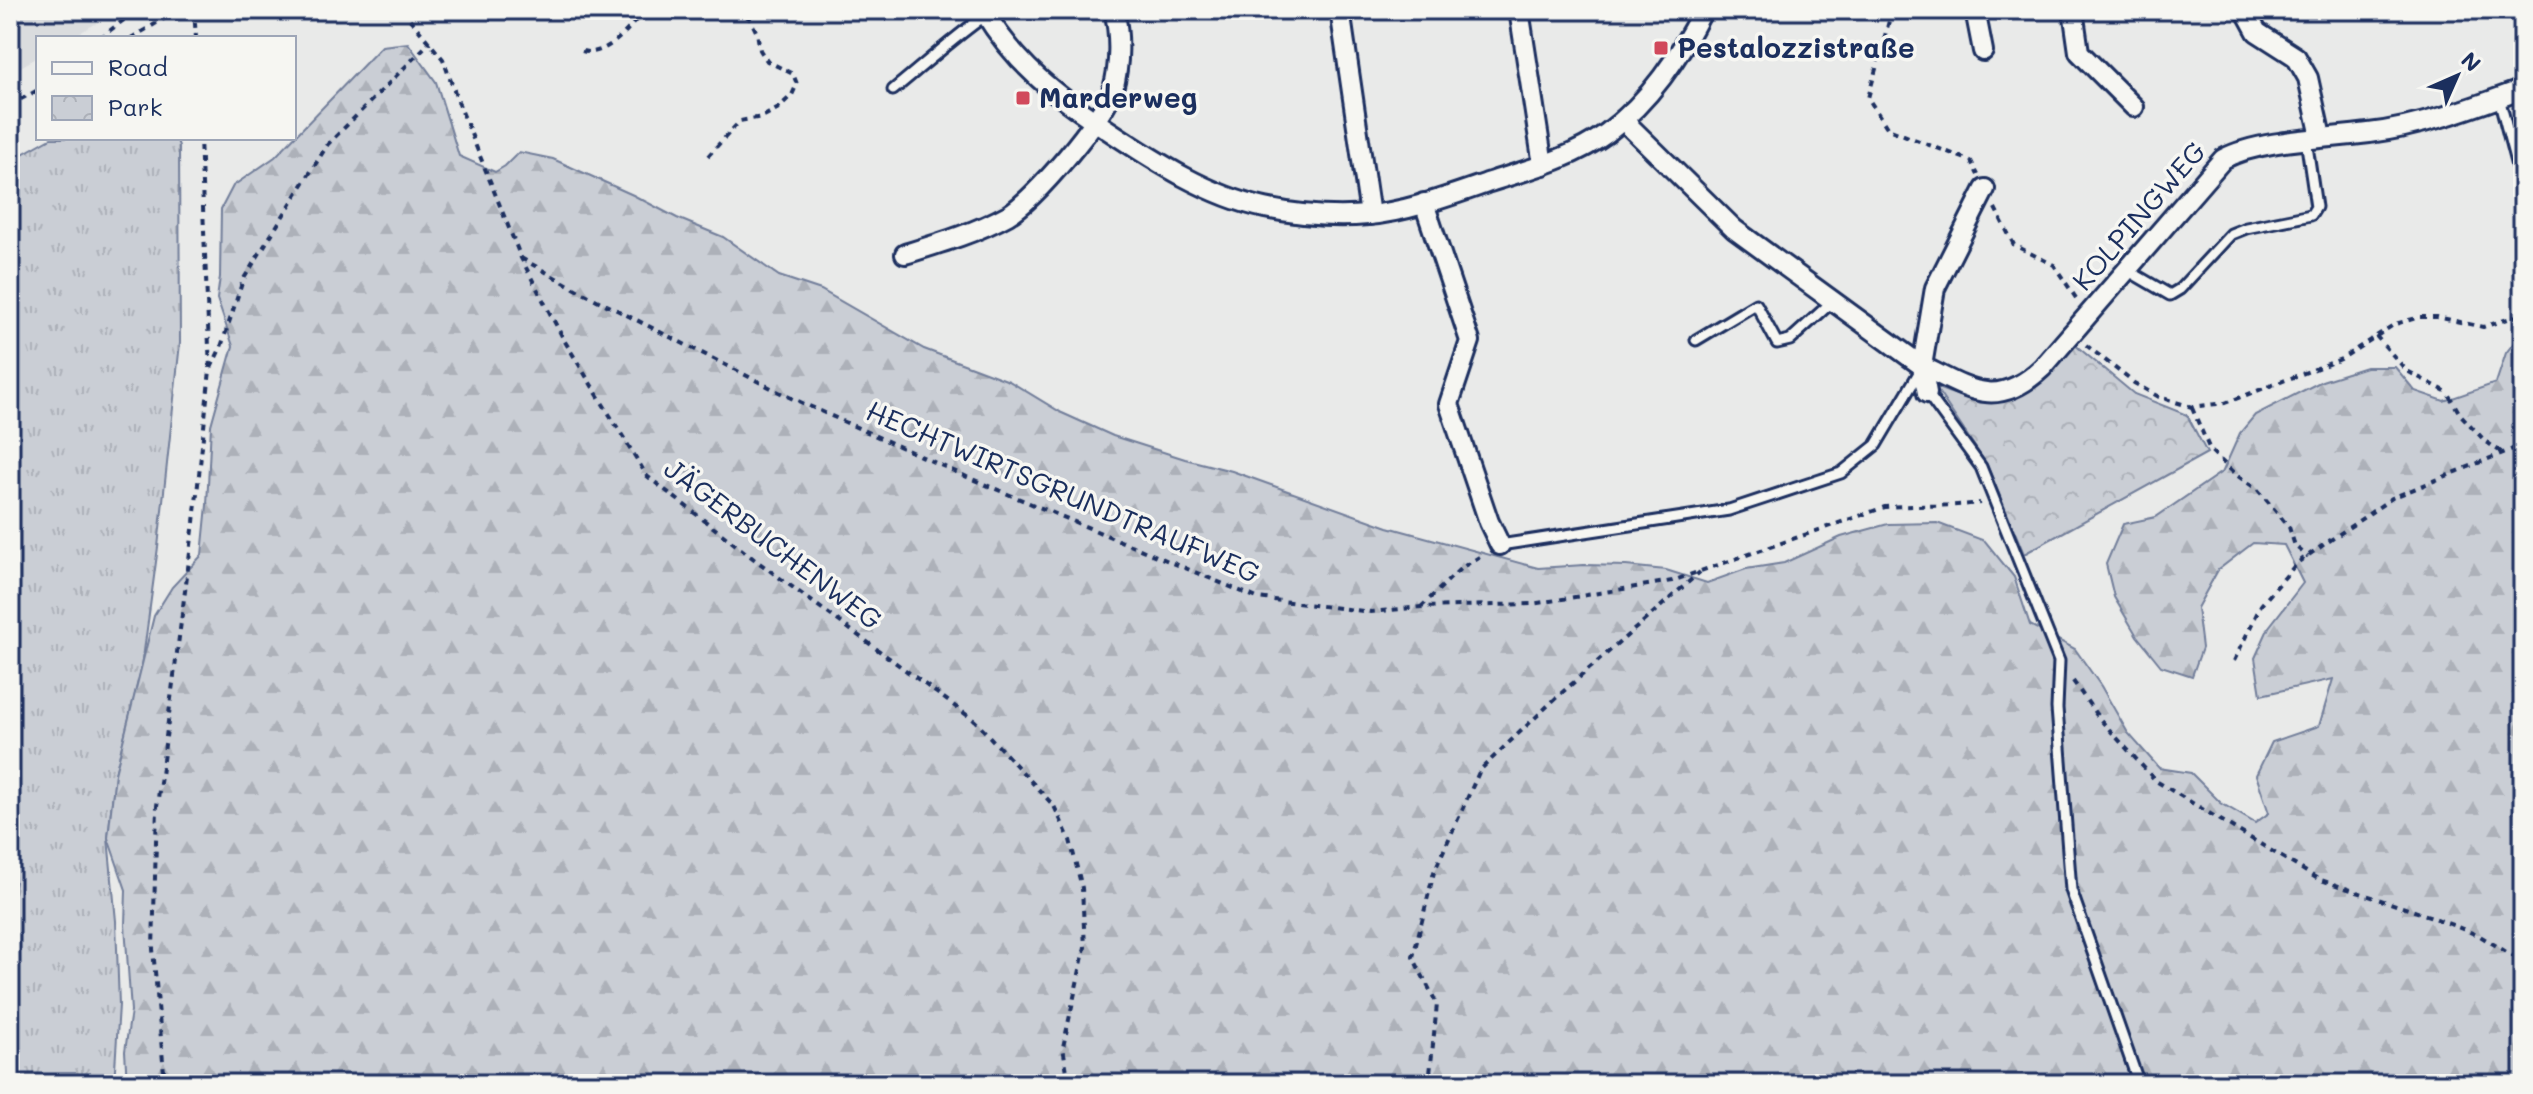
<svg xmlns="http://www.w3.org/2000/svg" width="2533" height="1094" font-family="Mali,sans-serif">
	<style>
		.built { fill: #dadcde }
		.grass { fill: url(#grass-tufts); stroke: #727e9a; stroke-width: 2 }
		.forest { fill: url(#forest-firs); stroke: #727e9a; stroke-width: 2 }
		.park { fill: url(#park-crowns); stroke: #727e9a; stroke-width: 2 }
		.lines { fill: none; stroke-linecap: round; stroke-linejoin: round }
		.service-casing { stroke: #1b2f5e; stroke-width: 15 }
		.minor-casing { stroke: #1b2f5e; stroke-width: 24 }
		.path { stroke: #1b2f5e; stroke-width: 4; stroke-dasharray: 6 6; stroke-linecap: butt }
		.service { stroke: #f6f6f2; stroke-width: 9 }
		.minor { stroke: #f6f6f2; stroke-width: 18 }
		.poi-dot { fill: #d1495b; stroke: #f6f6f2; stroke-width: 3 }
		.labels { text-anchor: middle; stroke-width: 7; stroke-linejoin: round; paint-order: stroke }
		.poi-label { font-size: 28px; font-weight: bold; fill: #1b2f5e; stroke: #f6f6f2; text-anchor: start }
		.street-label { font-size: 28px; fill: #1b2f5e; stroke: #f6f6f2 }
	</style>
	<defs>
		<pattern id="grass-tufts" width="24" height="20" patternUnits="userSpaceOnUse" patternTransform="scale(2)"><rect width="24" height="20" fill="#caced5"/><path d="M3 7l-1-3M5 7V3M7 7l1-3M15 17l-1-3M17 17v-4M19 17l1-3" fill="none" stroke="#adb1b9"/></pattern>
		<pattern id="forest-firs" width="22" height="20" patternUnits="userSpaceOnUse" patternTransform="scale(2)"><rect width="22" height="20" fill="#caced5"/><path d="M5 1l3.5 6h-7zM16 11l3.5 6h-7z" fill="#adb1b9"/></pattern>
		<pattern id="park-crowns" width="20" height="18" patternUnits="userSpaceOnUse" patternTransform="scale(2)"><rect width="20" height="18" fill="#caced5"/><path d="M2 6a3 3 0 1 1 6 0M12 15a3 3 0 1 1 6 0" fill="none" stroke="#adb1b9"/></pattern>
	</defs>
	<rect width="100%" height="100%" fill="#e9eae9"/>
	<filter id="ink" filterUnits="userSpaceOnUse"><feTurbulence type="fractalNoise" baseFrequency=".0125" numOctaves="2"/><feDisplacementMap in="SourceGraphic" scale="16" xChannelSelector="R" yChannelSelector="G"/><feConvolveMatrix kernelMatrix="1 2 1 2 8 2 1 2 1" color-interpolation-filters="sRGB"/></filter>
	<g filter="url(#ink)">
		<path class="built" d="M10 10H119L71 38H38V57L10 73Z"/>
		<path class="grass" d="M51 138H176L179 146 180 343 158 547 142 666 115 774 108 838 116 921 119 1005 114 1084H10V911L15 882 10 831V161Z"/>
		<path class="forest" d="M408 43 436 82 459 156 495 172 505 166 519 152 553 159 633 195 677 218 723 237 779 276 821 290 924 349 1009 381 1062 413 1113 436 1185 459 1232 471 1388 527 1538 568 1584 565 1626 566 1666 570 1707 583 1746 569 1784 563 1841 537 1888 524 1937 523 1985 541 2014 577 2030 625 2075 649 2101 686 2128 733 2159 768 2191 773 2221 803 2255 823 2269 813 2256 775 2272 742 2319 726 2333 679 2261 695 2255 658 2269 627 2303 583 2284 545 2253 543 2218 570 2197 608 2202 648 2192 676 2161 666 2137 636 2114 597 2106 564 2123 524 2156 517 2223 471 2240 433 2255 415 2322 381 2366 367H2395L2415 391 2444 401 2496 383 2506 353 2523 331V1084H127L125 1051 131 1011 125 925 126 890 108 838 115 774 154 616 172 587 202 555 207 505 211 425 233 346 217 299 220 277 221 209 233 186 275 157 382 46Z"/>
		<path class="park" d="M2074 344 2134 394 2187 415 2207 453 2024 554 1987 465 1935 387C2013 419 2022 399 2074 344Z"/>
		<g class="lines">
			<g class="service-casing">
				<g id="service">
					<path d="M893 90C924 65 953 38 986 15"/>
					<path d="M2499 98 2523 189"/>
					<path d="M2127 270 2170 295 2180 289 2231 234 2246 228 2311 215 2316 207 2306 139"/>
					<path d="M1696 340 1756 304 1777 343 1790 340 1833 301"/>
					<path d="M1927 393 1981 467 2059 661 2057 708 2071 890 2139 1084"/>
					<path d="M1500 545 1729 510 1841 473 1876 445 1920 371"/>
				</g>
			</g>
			<g class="minor-casing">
				<g id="minor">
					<path d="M983 10C1016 65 1056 96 1108 130 1156 162 1209 196 1265 208 1299 215 1334 218 1368 215 1407 212 1452 195 1490 182 1530 169 1573 158 1607 133 1650 101 1679 57 1703 10"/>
					<path d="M1340 10 1370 215"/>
					<path d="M1519 10 1543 165"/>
					<path d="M1975 10 1983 51"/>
					<path d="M2073 10 2079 52 2134 107"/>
					<path d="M2245 10 2257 32 2296 57 2308 78 2321 137"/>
					<path d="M1623 120 1734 229 1922 366 1927 393"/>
					<path d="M1985 189 1935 288 1922 366C1970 390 1997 410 2042 368L2223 159C2261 139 2326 139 2369 133 2421 127 2474 107 2523 89"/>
					<path d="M1424 203 1470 341 1449 404 1489 522 1500 545"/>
					<path d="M905 254C941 243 975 233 1008 215 1035 199 1103 119 1113 89 1120 65 1120 34 1114 10"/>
				</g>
			</g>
			<g class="path">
				<path d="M194 10 196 38"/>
				<path d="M402 10 443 59 459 104 521 258 564 340 647 476 754 559 975 721 1054 806 1070 840 1082 888 1085 947 1063 1047 1069 1084"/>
				<path d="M1892 10 1868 98 1888 129 1971 161 1978 175"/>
				<path d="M100 38 137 10"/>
				<path d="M131 38 179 10"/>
				<path d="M582 51C606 58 630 28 644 10"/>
				<path d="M10 105 38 90"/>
				<path d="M708 156 740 121 762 117 777 109 792 95 797 84 793 74 767 61 760 50 757 33 750 19 739 10"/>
				<path d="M1995 208 2014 245 2054 265 2078 301"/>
				<path d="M521 258 583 293 787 396 967 477 1257 598 1371 612 1421 607 1532 604 1672 581 1885 507C1917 505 1948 507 1980 503"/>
				<path d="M2376 336 2407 371 2447 392 2460 414 2485 441 2504 454"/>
				<path d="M2086 345 2134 383 2159 397 2192 407 2225 403 2341 359 2395 324 2420 317H2437L2483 327 2523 314"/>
				<path d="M211 368 221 347 243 280 328 144 430 42"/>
				<path d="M2192 408 2210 450 2235 474 2258 490 2289 527 2295 546 2308 557"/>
				<path d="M1421 607 1461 568 1484 554"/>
				<path d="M2234 661 2261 605 2297 563 2392 498 2523 445"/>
				<path d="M2073 681 2098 717 2156 781 2318 879 2432 917 2480 936 2523 962"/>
				<path d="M165 1084 153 949 157 806 194 522 210 370 200 138"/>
				<path d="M1429 1084 1437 1004 1413 957 1434 872 1480 770 1557 697 1700 572"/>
			</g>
			<use href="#service" class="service"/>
			<use href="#minor" class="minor"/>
		</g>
	</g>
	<g class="poi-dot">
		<rect x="1653" y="40" width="16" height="16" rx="4"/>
		<rect x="1015" y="90" width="16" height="16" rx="4"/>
	</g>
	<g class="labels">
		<g class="poi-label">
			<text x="1677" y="58">Pestalozzistraße</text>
			<text x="1039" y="108">Marderweg</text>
		</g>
		<g class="street-label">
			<text transform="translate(2139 216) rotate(-49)" y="10">KOLPINGWEG</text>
			<text transform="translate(1063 492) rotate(23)" y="10">HECHTWIRTSGRUNDTRAUFWEG</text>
			<text transform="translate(773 544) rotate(37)" y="10">JÄGERBUCHENWEG</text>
		</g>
	</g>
	<rect width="2533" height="1094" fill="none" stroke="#f6f6f2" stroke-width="40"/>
	<rect x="20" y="20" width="2493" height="1054" fill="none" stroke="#1b2f5e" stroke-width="3" filter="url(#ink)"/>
	<rect x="36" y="36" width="260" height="104" fill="#f6f6f2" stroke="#9ea6b7" stroke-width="2"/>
	<rect x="52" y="62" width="40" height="12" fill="#f6f6f2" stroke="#9ea6b7" stroke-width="2"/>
	<text x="108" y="76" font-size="24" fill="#1b2f5e">Road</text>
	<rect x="52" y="96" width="40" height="24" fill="url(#park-crowns)" stroke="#9ea6b7" stroke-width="2"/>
	<text x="108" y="116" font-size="24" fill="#1b2f5e">Park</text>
	<g transform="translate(2457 76) rotate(45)" stroke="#f6f6f2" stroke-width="6" paint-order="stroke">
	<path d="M0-6L14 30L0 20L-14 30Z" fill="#1b2f5e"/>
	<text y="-12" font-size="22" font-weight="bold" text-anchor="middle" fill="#1b2f5e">N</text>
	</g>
</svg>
